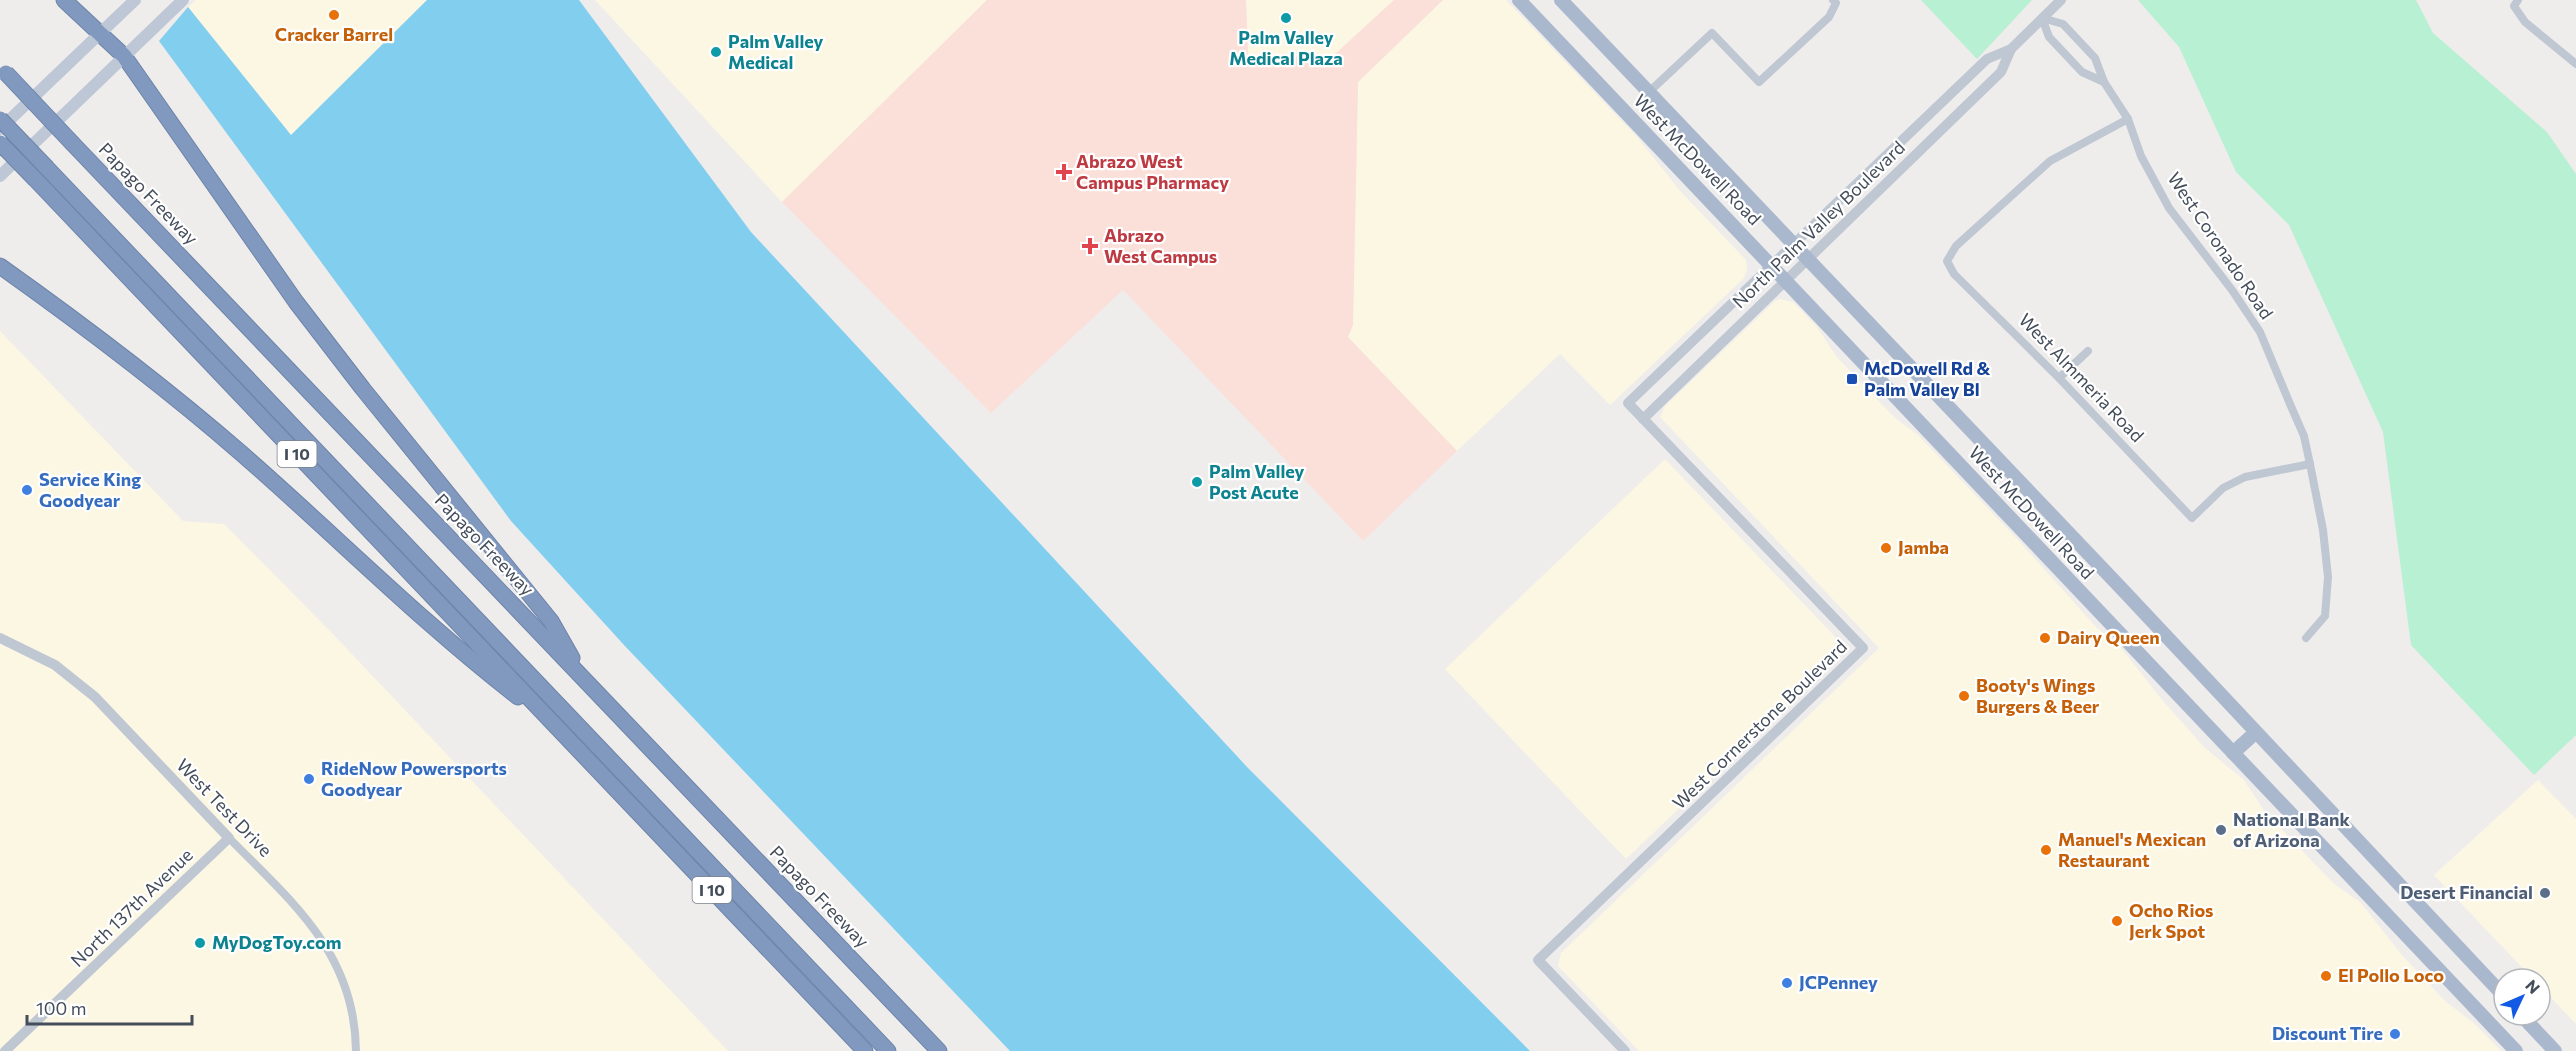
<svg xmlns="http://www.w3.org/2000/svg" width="2576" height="1051" font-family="Commissioner,sans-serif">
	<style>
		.commercial { fill: #fcf7e3 }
		.medical { fill: #fbe0da }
		.green { fill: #b7f0d2 }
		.water { fill: #82ceee }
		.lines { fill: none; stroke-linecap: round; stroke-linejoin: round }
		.motorway-casing { stroke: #6d84a9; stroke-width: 17 }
		.minor { stroke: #bec7d2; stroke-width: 8 }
		.tertiary { stroke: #bec7d2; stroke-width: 10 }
		.secondary { stroke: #bdc7d6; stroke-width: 12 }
		.primary { stroke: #aab8cd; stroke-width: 14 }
		.motorway { stroke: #8199be; stroke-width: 15 }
		.motorway-bridge-casing { stroke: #6d84a9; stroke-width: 17; stroke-linecap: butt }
		.motorway-bridge { stroke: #8199be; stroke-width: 15 }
		.food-dot { fill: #e8710a; stroke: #fff; stroke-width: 2 }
		.culture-dot { fill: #0f9aa8; stroke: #fff; stroke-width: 2 }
		.health-dot { fill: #e0444e; stroke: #fff; stroke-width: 2 }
		.transit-dot { fill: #1a4fb4; stroke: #fff; stroke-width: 2 }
		.shop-dot { fill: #3f7fe0; stroke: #fff; stroke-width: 2 }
		.service-dot { fill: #5c6f8a; stroke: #fff; stroke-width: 2 }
		.labels { text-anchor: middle; stroke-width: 4.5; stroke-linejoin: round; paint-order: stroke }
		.shield { fill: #fff; stroke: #7c828c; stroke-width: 1.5 }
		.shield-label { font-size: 16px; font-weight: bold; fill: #444d5a }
		.food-label { font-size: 18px; font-weight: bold; fill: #c56008; stroke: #fff; text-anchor: start }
		.culture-label { font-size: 18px; font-weight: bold; fill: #0d838f; stroke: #fff; text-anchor: start }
		.street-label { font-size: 18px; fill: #444d5a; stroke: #fff }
		.health-label { font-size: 18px; font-weight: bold; fill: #be3a42; stroke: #fff; text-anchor: start }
		.transit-label { font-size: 18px; font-weight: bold; fill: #164399; stroke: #fff; text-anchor: start }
		.shop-label { font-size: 18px; font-weight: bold; fill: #366cbe; stroke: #fff; text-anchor: start }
		.service-label { font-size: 18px; font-weight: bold; fill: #4e5e75; stroke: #fff; text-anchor: start }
	</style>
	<rect width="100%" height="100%" fill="#efecec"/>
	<g class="commercial">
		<path d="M196 0H427L291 136 188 7Z"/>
		<path d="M595 0H987L782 202Z"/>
		<path d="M1246 0H1394L1332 57 1248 56Z"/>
		<path d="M1443 0H1506L1637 137 1681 192 1746 260 1747 269 1744 278 1610 405 1560 354 1457 451 1348 337 1353 324 1358 82Z"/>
		<path d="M1780 299 1793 302 1817 327 1836 356 1895 418 1918 435 2021 543 2095 626 2122 649 2162 700 2205 748 2244 780 2265 812 2334 884 2360 902 2402 955 2445 1001 2475 1024 2501 1051H1639L1558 966 1561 953 1879 648 1660 417 1665 406 1775 301Z"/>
		<path d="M0 331 183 521 224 524 331 632 728 1051H0Z"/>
		<path d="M1665 459 1842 644 1841 654 1626 859 1445 669Z"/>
		<path d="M2538 780 2576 819V1024L2540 986V979H2533L2434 875Z"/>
	</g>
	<path class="medical" d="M987 0H1246L1248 56 1332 57 1394 0H1443L1358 82 1353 325 1348 337 1457 451 1363 541 1123 290 991 413 782 202Z"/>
	<g class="green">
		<path d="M1921 0H2032L1977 59Z"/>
		<path d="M2138 0H2416L2433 33 2547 132 2576 174V735L2534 775 2411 645 2383 432 2289 225 2236 172 2179 47Z"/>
	</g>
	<path class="water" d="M427 0H579L751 232 1248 768 1530 1051H1010L624 645 511 521 159 41 188 7 291 135Z"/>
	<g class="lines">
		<g class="motorway-casing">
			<g id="motorway">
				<path d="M64 0 124 56 296 302 363 389 551 621 572 658"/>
				<path d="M73 144 939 1051"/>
				<path d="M47 168 888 1051"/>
				<path d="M35 179 865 1051"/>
				<path d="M0 266C83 325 164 386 241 453 334 534 421 622 518 697"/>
			</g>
		</g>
		<g class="minor">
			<path d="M2518 0 2514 6 2525 22 2576 64"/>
			<path d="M2042 18 2063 24 2095 58 2104 82 2128 119 2141 156 2169 208 2232 290 2260 332 2290 404 2304 436 2310 464 2323 530 2328 577 2325 616 2306 638"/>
			<path d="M2042 18 2049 37 2082 72 2104 82"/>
			<path d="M1649 92 1712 33 1759 82 1829 17 1836 3 1833 0"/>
			<path d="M2128 119 2050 161 1956 246 1947 261 1954 274 2059 378 2192 518 2223 488 2245 477 2310 464"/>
			<path d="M2059 378 2088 351"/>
			<path d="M229 838C292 902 355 953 356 1051"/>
		</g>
		<g class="tertiary">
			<path d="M1643 419 2001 72 2011 49 2061 0"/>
			<path d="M0 638 55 665 95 697 229 838 5 1051"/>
			<path d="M1625 1051 1538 960 1863 648 1628 403 1987 59 2011 49"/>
		</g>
		<g class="secondary">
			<path d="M0 129 135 0"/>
			<path d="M0 176 183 0"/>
		</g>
		<g class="primary">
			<path d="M1519 0 2516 1051"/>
			<path d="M1561 0 2121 588 2504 996"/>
			<path d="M2233 753 2255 733"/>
			<path d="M2521 1015 2555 1051"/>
		</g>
		<use href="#motorway" class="motorway"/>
		<g class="motorway-bridge-casing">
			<g id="motorway-bridge">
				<path d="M6 73 73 144"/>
				<path d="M0 119 47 168"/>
				<path d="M0 143 35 179"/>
			</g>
		</g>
		<use href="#motorway-bridge" class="motorway-bridge"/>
	</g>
	<g class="food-dot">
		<circle cx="334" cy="15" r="6"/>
		<circle cx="1886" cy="548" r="6"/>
		<circle cx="2045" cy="638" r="6"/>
		<circle cx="1964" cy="696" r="6"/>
		<circle cx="2046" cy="850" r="6"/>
		<circle cx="2117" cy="921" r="6"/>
		<circle cx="2326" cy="976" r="6"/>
	</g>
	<g class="culture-dot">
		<circle cx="1286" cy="18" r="6"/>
		<circle cx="716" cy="52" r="6"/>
		<circle cx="1197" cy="482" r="6"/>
		<circle cx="200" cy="943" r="6"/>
	</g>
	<g class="health-dot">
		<path d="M1061 163h6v6h6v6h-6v6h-6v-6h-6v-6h6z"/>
		<path d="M1087 237h6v6h6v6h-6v6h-6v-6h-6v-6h6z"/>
	</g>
	<rect class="transit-dot" x="1846" y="373" width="12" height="12" rx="3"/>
	<g class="shop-dot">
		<circle cx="27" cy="490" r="6"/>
		<circle cx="309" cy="779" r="6"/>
		<circle cx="1787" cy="983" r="6"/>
		<circle cx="2395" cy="1034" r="6"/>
	</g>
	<g class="service-dot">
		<circle cx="2221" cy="830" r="6"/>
		<circle cx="2545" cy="893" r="6"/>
	</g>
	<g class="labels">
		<g class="shield">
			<rect x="277.5" y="441" width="39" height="26" rx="4.5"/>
			<rect x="692.5" y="877" width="39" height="26" rx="4.5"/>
		</g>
		<g class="shield-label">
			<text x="297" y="460">I 10</text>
			<text x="712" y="896">I 10</text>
		</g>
		<g class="food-label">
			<text x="334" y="41" text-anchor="middle">Cracker Barrel</text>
			<text x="1898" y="554">Jamba</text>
			<text x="2057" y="644">Dairy Queen</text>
			<text x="1976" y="692">Booty's Wings<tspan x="1976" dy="21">Burgers &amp; Beer</tspan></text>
			<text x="2058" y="846">Manuel's Mexican<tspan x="2058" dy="21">Restaurant</tspan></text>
			<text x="2129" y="917">Ocho Rios<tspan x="2129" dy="21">Jerk Spot</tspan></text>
			<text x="2338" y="982">El Pollo Loco</text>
		</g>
		<g class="culture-label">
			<text x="1286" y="44" text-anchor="middle">Palm Valley<tspan x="1286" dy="21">Medical Plaza</tspan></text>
			<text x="728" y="48">Palm Valley<tspan x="728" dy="21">Medical</tspan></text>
			<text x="1209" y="478">Palm Valley<tspan x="1209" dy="21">Post Acute</tspan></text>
			<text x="212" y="949">MyDogToy.com</text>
		</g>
		<g class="street-label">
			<text transform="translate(1697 160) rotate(46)" y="6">West McDowell Road</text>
			<text transform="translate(148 194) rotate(46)" y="6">Papago Freeway</text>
			<text transform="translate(1819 225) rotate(-44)" y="6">North Palm Valley Boulevard</text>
			<text transform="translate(2220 246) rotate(56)" y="6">West Coronado Road</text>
			<text transform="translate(2081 378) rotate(46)" y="6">West Almmeria Road</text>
			<text transform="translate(2031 513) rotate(47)" y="6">West McDowell Road</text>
			<text transform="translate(484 545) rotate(46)" y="6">Papago Freeway</text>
			<text transform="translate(1760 725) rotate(-44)" y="6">West Cornerstone Boulevard</text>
			<text transform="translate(224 808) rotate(46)" y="6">West Test Drive</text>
			<text transform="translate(819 897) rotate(46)" y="6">Papago Freeway</text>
			<text transform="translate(132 908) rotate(-44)" y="6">North 137th Avenue</text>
		</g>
		<g class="health-label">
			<text x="1076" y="168">Abrazo West<tspan x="1076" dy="21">Campus Pharmacy</tspan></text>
			<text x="1104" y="242">Abrazo<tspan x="1104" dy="21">West Campus</tspan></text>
		</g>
		<g class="transit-label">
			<text x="1864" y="375">McDowell Rd &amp;<tspan x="1864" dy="21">Palm Valley Bl</tspan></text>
		</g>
		<g class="shop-label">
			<text x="39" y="486">Service King<tspan x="39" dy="21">Goodyear</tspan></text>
			<text x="321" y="775">RideNow Powersports<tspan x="321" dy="21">Goodyear</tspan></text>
			<text x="1799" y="989">JCPenney</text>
			<text x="2383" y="1040" text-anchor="end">Discount Tire</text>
		</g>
		<g class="service-label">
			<text x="2233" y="826">National Bank<tspan x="2233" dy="21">of Arizona</tspan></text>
			<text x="2533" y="899" text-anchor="end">Desert Financial</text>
		</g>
	</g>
	<g transform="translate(2522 997) rotate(46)"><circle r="28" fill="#ffffff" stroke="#b4b8bd" stroke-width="1.5"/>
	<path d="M0-4.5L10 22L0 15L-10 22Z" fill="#125ae3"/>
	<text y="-9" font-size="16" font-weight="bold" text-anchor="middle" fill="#444d5a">N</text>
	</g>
	<path d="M27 1015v9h165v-9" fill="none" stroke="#444d5a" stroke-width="3"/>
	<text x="36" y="1015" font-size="18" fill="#444d5a" stroke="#ffffff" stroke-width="4.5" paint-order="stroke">100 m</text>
</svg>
